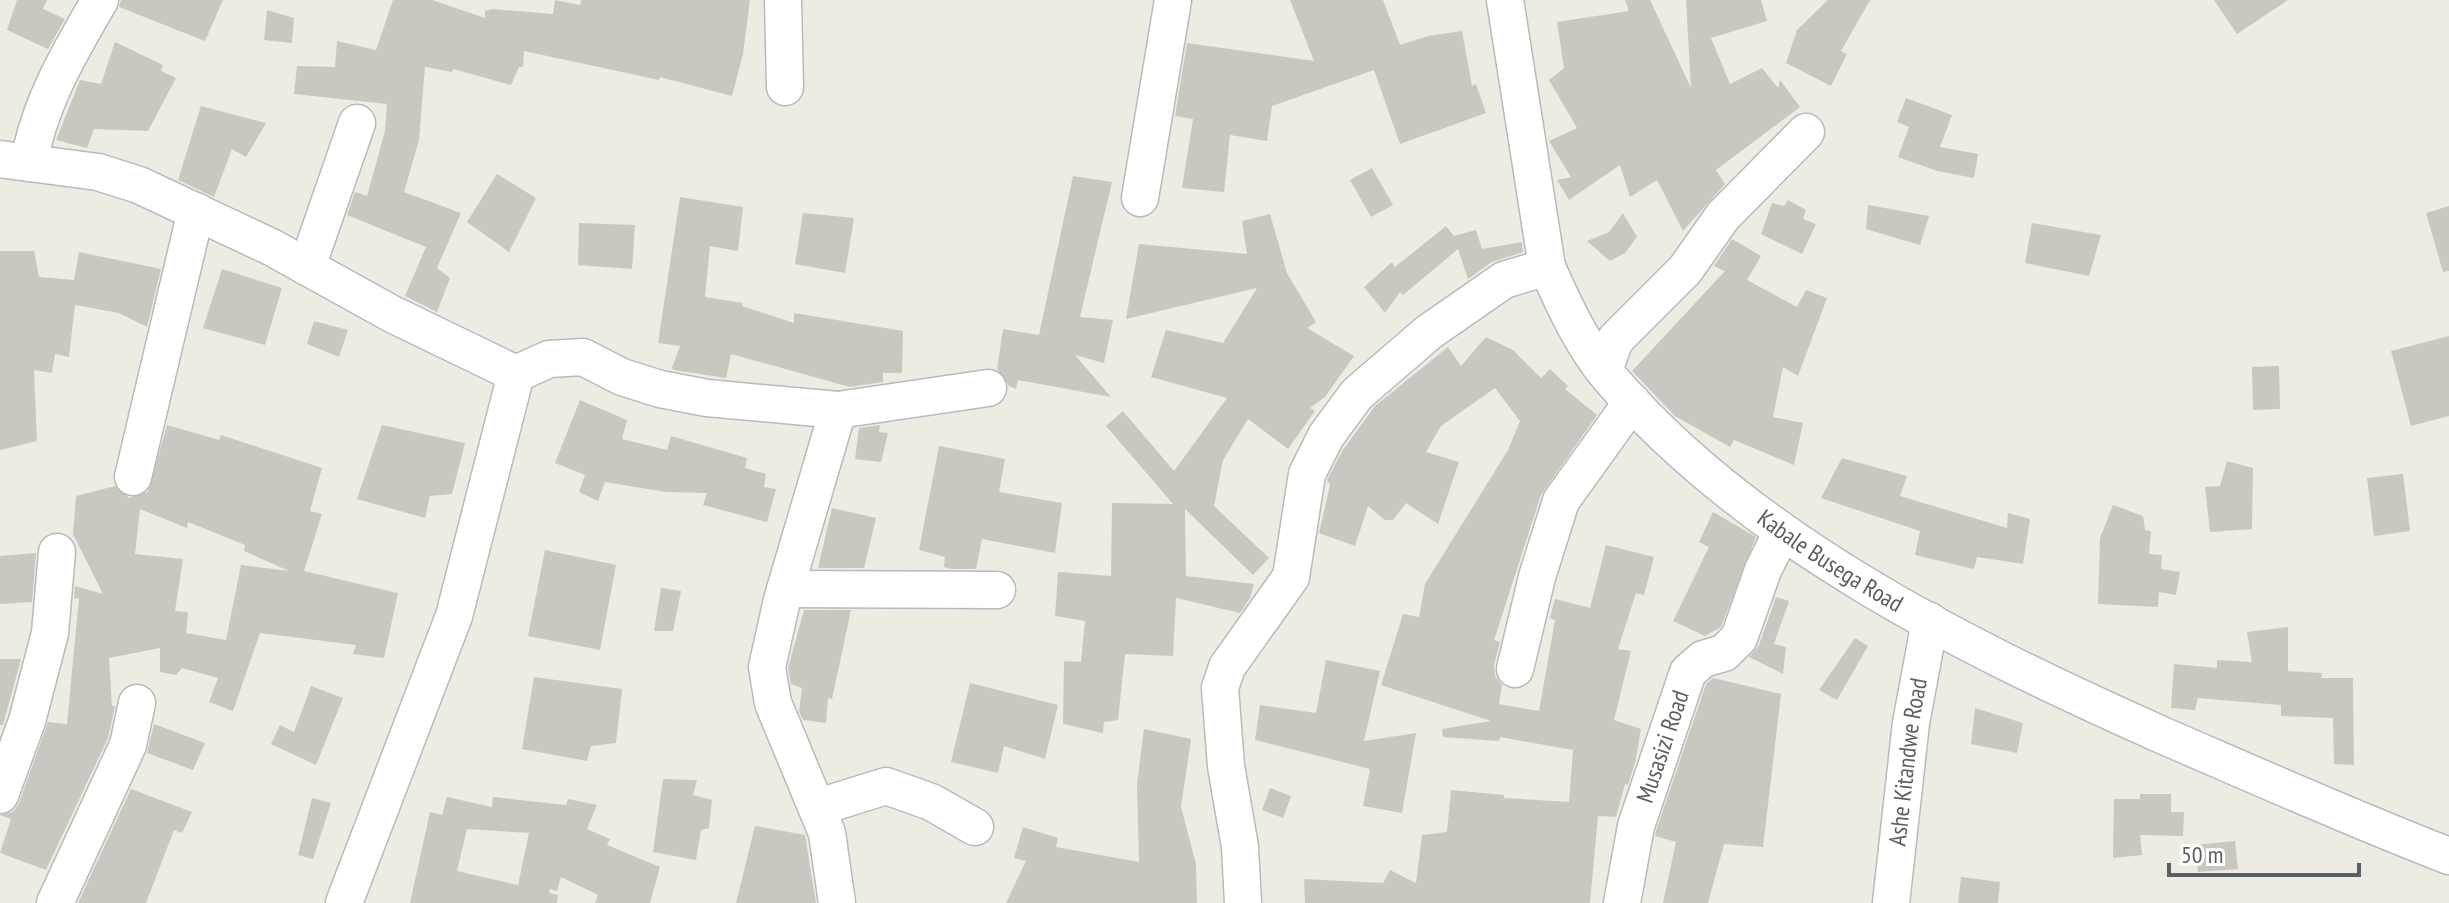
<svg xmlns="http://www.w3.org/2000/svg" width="2449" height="903" font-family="'PT Sans Narrow',sans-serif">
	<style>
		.building { fill: #cac7c1; fill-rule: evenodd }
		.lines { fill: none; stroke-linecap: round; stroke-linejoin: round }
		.minor-casing { stroke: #b7babf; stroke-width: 39 }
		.minor { stroke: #fff; stroke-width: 36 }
		.labels { text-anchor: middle; stroke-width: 8; stroke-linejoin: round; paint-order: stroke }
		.street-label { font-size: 24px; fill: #5a5f63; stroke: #fff }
	</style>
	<rect width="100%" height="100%" fill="#eeebe2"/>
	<g class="building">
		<path d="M17 0H47L43 9 65 19 48 49 7 30Z"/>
		<path d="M121 0H223L205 41 119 7Z"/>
		<path d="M393 0H432L485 18V11L493 9 553 14 555 0 580 5 581 0H750L743 54 732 96 660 77 659 80 524 51 523 67H519L511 85 453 69 452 72 425 67 419 140 404 192 461 213 437 268 450 278 437 312 405 296 426 247 347 215 355 192 367 196 385 131 387 104 294 94 297 66 335 67 337 41 376 50Z"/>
		<path d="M1290 0H1383L1400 45 1428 36 1462 31 1472 86 1476 84 1486 113 1400 144 1374 70 1272 106 1267 141 1230 135 1224 192 1182 188 1193 119 1175 116 1187 43 1314 61Z"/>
		<path d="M1625 0H1650L1691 88 1686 0H1761L1767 21 1711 38 1730 84 1762 68 1778 88 1780 80 1800 107 1716 170 1725 184 1683 231 1657 180 1630 197 1620 165 1569 200 1557 180 1571 177 1549 141 1577 128 1549 80 1564 68 1557 22 1629 11Z"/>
		<path d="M1828 0H1870L1841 51 1847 54 1831 86 1786 63 1797 30Z"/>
		<path d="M2214 0H2288L2237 34Z"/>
		<path d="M267 10 294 18 292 43 264 40Z"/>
		<path d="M115 42 163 65 161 71 176 78 148 131 94 129 87 148 56 140 80 80 101 84Z"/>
		<path d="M1906 98 1952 115 1940 147 1978 154 1974 178 1937 171 1898 157 1909 127 1897 122Z"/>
		<path d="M201 106 266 123 246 157 232 149 214 197 178 180Z"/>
		<path d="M1372 168 1393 205 1371 217 1350 180Z"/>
		<path d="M497 174 536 198 509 252 467 222Z"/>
		<path d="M1073 176 1112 182 1080 317 1113 320 1104 363 1075 355 1111 397 1018 380 1016 389 1009 386 997 369 1003 329 1039 335Z"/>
		<path d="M680 197 743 207 738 251 710 246 705 297 743 303 742 306 794 323V313L903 331 902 373H883V382L850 387 731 354 726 378 674 370 672 368 680 346 658 343Z"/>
		<path d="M1788 200 1806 210 1803 219 1816 224 1802 254 1761 234 1772 203 1784 206Z"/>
		<path d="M1868 205 1929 216 1920 245 1866 229Z"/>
		<path d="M2449 206V271L2443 272 2426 213Z"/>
		<path d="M803 213 854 218 845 273 795 264Z"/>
		<path d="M1623 213 1637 237 1625 253 1610 261 1587 241 1609 232Z"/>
		<path d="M1270 214 1287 273 1316 322 1307 328 1354 356 1325 397 1310 408 1315 411 1288 449 1248 419 1223 460 1214 506 1269 558 1253 575 1185 509 1186 576 1254 584 1250 598 1240 613 1176 598 1173 656 1125 654 1118 720 1104 722 1103 733 1063 724 1064 661 1081 662 1085 621 1055 616 1058 572 1111 576 1112 503 1173 504 1106 426 1123 411 1174 471 1227 398 1151 377 1166 330 1223 343 1257 288 1126 319 1139 244 1247 254 1242 221Z"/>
		<path d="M579 223 635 225 632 269 578 265Z"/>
		<path d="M2032 223 2101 235 2089 276 2025 263Z"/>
		<path d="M1446 226 1454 236 1476 230 1482 249 1522 242 1523 252 1492 262 1468 279 1458 249 1403 295 1400 292 1385 313 1364 287 1392 262 1395 267Z"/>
		<path d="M1732 239 1761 256 1747 280 1797 307 1806 290 1827 298 1798 376 1783 367 1773 417 1803 423 1794 465 1734 440 1730 447 1675 416 1632 371 1725 271 1714 266Z"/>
		<path d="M0 251H34L39 277 74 280 79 252 161 269 147 327 119 313 75 305 69 357 55 354 52 373 34 370 37 441 0 450Z"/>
		<path d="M222 269 282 288 265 345 203 328Z"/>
		<path d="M314 321 348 330 339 357 307 344Z"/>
		<path d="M2449 336V416L2411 426 2391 351Z"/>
		<path d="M1486 337 1513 350 1541 378 1550 369 1568 386 1565 389 1597 415 1541 495 1494 640 1500 642 1494 665 1495 676 1502 685 1499 704 1539 711 1555 620 1550 618 1555 599 1590 608 1606 545 1654 557 1644 595 1636 593 1618 649 1631 651 1614 720 1641 729 1635 763 1628 785 1625 784 1616 817 1598 816 1590 903H1305L1304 879 1383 883 1390 870 1416 883 1422 835 1447 832 1451 790 1504 795V798L1569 802 1573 750 1500 737 1499 741 1443 737 1442 729 1491 721 1381 685 1403 614 1419 617 1425 584 1508 450 1520 421 1495 388 1441 426 1426 452 1459 462 1438 524 1406 503 1393 520H1385L1368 506 1355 546 1319 533 1330 485 1327 480 1342 451 1375 406 1448 347 1461 366Z"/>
		<path d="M2279 366 2280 409 2253 410 2252 367Z"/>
		<path d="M580 400 627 420 622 439 667 450 671 436 747 458 745 468 766 474 764 487 776 489 767 522 703 505 707 493 666 492 605 482 598 501 579 492 585 475 555 463Z"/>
		<path d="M167 425 219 440 221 435 322 468 310 511 322 514 304 571 398 593 384 658 353 654 356 645 260 633 233 711 209 702 218 678 182 668 176 675 160 672V648L109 658 112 706H115L108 738 46 870 0 853 11 819 0 815 13 812 19 803 48 722 67 724 79 598 74 599 75 586 103 594 73 534 76 496 115 486 129 498 148 492ZM140 509 187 528 188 522 245 545 244 551 289 571 241 565 226 640 186 633 188 612 175 611 183 559 135 554Z"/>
		<path d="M382 425 465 443 452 494 430 496 425 518 357 499Z"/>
		<path d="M880 425 879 432 888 433 881 462 855 459 859 428Z"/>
		<path d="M939 446 1005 459 999 492 1062 503 1055 553 982 539 976 569H952L944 567 945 557 919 550Z"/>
		<path d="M1842 458 1907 476 1900 496 2007 528 2008 513 2030 519 2023 564 1977 557 1974 569 1915 555 1920 531 1821 498Z"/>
		<path d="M2227 461 2253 468 2252 529 2210 532 2205 487 2220 486Z"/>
		<path d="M2403 474 2410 531 2374 536 2367 478Z"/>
		<path d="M2113 505 2143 516 2145 530 2151 531 2149 554 2162 555 2161 569 2180 572 2176 595 2159 592 2158 607 2098 604 2100 538Z"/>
		<path d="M832 508 876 518 864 568H818Z"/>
		<path d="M1713 512 1756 537 1721 627 1705 636 1673 621 1709 547 1699 542Z"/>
		<path d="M545 550 616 565 600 650 528 636Z"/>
		<path d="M36 553 32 602 0 604V556Z"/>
		<path d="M661 588 681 591 673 631H654Z"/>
		<path d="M1776 597 1789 601 1774 644 1786 647 1783 674 1749 657 1759 645Z"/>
		<path d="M804 610H851L832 699 828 698 826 723 803 720 799 711 802 688 791 684 788 668Z"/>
		<path d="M2288 627V671L2322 673 2321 678H2353L2354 765 2334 764 2333 718 2281 716V705L2198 698 2195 710 2171 708 2174 664 2217 668V660L2252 662 2247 632Z"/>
		<path d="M1855 638 1868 646 1837 700 1819 690Z"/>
		<path d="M0 659H21L3 725H0Z"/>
		<path d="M1326 660 1380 671 1364 741 1416 733 1402 813 1363 806 1370 769 1255 740 1260 705 1316 713Z"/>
		<path d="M534 677 622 689 616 743 591 746 587 761 522 749Z"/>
		<path d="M1713 678 1781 694 1763 847 1724 844 1708 903H1663L1676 842 1655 836 1656 831 1706 684Z"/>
		<path d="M970 683 1058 705 1045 759 1004 746 998 773 951 762Z"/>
		<path d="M311 686 343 698 316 765 271 744 280 725 294 732Z"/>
		<path d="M1975 708 2023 723 2017 753 1971 744Z"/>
		<path d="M154 724 205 743 193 770 147 753Z"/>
		<path d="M1144 729 1191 739 1181 807 1196 864 1197 903H1006L1026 861 1014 858 1023 827 1058 838 1056 847 1139 862 1137 784Z"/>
		<path d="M663 779 697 780 693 795 712 800 709 828 701 830 696 860 653 852Z"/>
		<path d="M1270 788 1291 796 1283 818 1262 810Z"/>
		<path d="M131 789 192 812 182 833 174 830 146 903H78Z"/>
		<path d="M2140 794H2171V812H2184L2183 836 2140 835 2142 855 2113 858 2114 799H2140Z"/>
		<path d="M447 797 492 807 493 797 566 805 568 799 597 805 587 829 610 839 607 845 660 867 650 903H595L598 895 561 877 557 891 550 889 549 893 558 895 557 903H410L430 812 442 815ZM467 829 529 833 518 885 457 871Z"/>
		<path d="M312 798 331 803 313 859 298 855Z"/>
		<path d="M755 826 805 835 816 903H736Z"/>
		<path d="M2235 841 2238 869 2198 872 2195 845Z"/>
		<path d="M1961 877 2000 882 1998 903H1958Z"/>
	</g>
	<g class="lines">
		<g class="minor-casing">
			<g id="minor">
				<path d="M783 0 785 87"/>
				<path id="s1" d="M1505 0 1547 267C1564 305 1582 345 1609 377 1750 542 1969 649 2164 736 2259 777 2353 819 2449 856"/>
				<path d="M0 159 98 172 139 185 271 247 392 314 516 374"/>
				<path d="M29 163C39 103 70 52 100 0"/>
				<path d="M1140 198 1173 0"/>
				<path d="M307 267 357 123"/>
				<path d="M1604 370 1615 340 1685 270 1723 216 1806 132"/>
				<path d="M133 477 196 211"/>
				<path d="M785 589 997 590"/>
				<path d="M1515 669 1537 577 1561 501 1632 402"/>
				<path d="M0 795 27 721 50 633 57 552"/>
				<path d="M819 807 886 786 931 802 975 827"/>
				<path d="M55 903 128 745 137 703"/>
				<path d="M344 903 454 616 516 374 549 359 583 357 622 377 660 389 707 398 838 410 988 388"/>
				<path d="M837 903 827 833 773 703 767 667 782 600 838 410"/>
				<path d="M1243 903 1240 847 1226 766 1220 688 1227 667 1291 577 1307 474 1326 436 1357 394 1429 332 1504 280 1547 267"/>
				<path id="s2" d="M1622 903 1636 826 1688 672 1703 659 1724 653 1739 638 1763 570 1782 532"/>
				<path id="s3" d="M1891 903 1911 723 1930 621"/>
			</g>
		</g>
		<use href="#minor" class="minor"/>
	</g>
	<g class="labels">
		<g class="street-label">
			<text dy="8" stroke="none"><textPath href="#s1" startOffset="686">Kabale Busega Road</textPath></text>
			<text dy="8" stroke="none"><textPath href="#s2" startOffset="162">Musasizi Road</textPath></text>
			<text dy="8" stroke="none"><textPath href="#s3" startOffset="142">Ashe Kitandwe Road</textPath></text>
		</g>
	</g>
	<path d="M2169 863v12h190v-12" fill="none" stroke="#5a5f63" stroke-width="4"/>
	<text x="2181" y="863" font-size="24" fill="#5a5f63" stroke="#ffffff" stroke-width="6" paint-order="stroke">50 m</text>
</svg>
